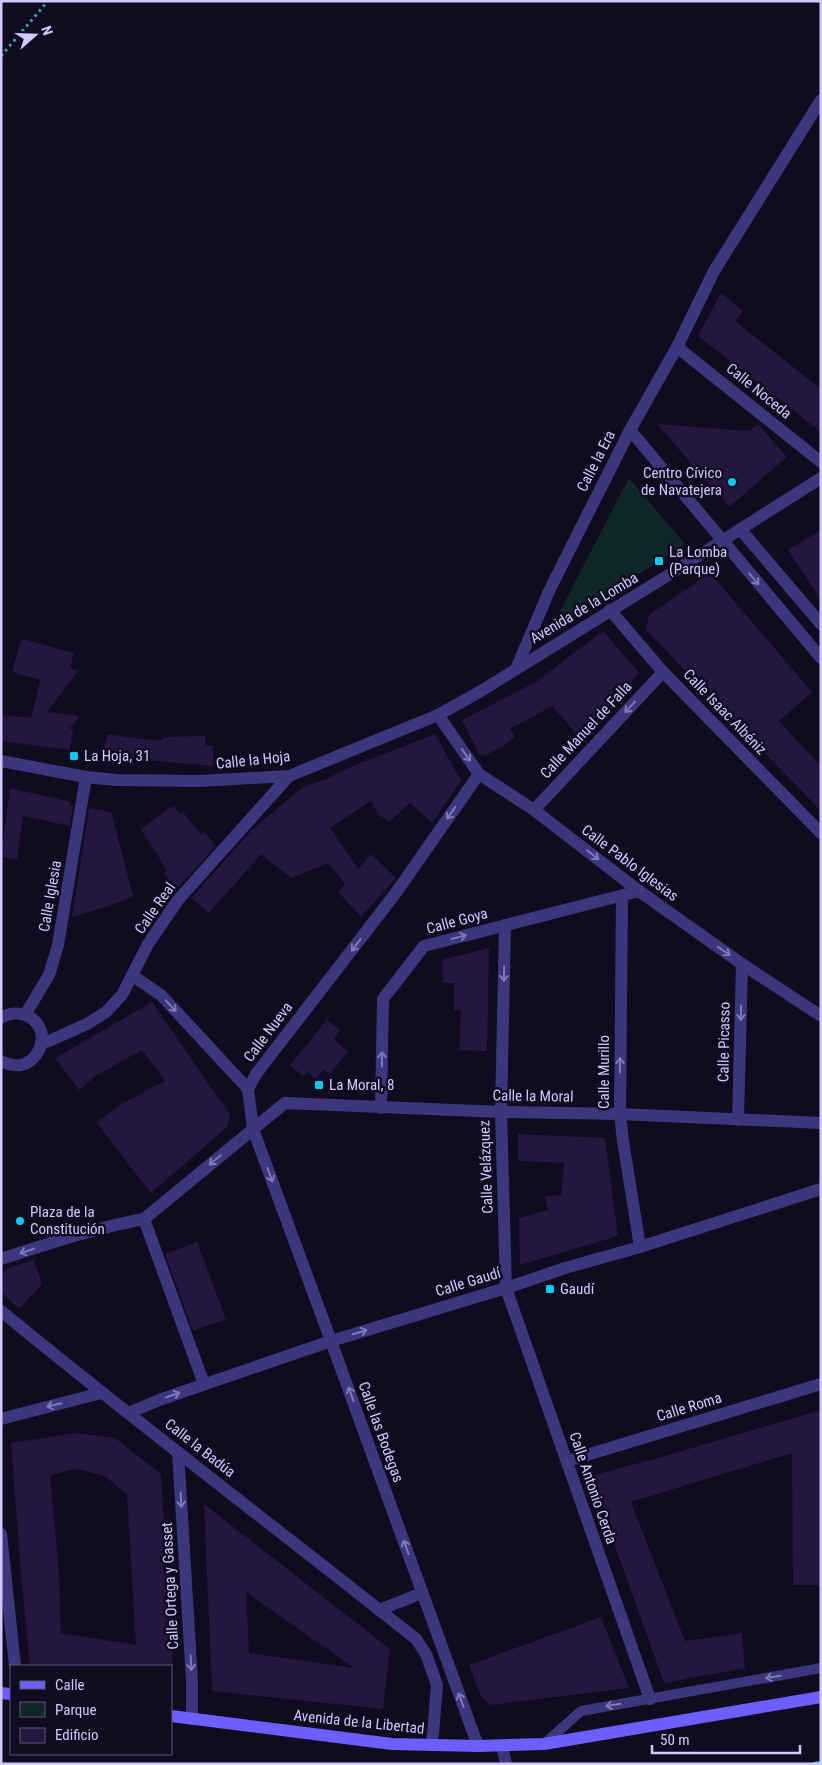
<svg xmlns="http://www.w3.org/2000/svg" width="822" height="1765" font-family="'Roboto Condensed',sans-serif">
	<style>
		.green { fill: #0f2728 }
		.building { fill: #22173f; fill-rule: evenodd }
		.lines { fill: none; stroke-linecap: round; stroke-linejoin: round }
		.path { stroke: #2bafb0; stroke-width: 3; stroke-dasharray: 2.5 4; stroke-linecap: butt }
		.lane { stroke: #3d367d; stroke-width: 10 }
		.street { stroke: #3d367d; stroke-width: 12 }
		.secondary { stroke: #6d5fff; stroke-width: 12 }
		.rail { stroke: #00ccf3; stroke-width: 4; stroke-dasharray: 8 6; stroke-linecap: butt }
		.oneway { stroke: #8078b8 }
		.poi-dot { fill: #00ccf3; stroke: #100b1e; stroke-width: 2 }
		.labels { text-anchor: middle; stroke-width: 5; stroke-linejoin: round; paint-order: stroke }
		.street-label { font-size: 15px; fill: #d2c8ff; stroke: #100b1e }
		.poi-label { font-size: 15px; fill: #d2c8ff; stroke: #100b1e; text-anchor: start }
	</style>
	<rect width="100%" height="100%" fill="#100b1e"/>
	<path class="green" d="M629 478 685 544 568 620 560 611Z"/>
	<g class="building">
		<path d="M721 293 743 311 735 321 821 389V432L698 336Z"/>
		<path d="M657 424 749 431 758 424 787 457 729 507Z"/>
		<path d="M821 530V600L788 550Z"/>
		<path d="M710 573 812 692 779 721 821 766V811L646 630 649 615Z"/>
		<path d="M603 631 639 673 585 743 552 706 510 729 515 737 503 746 484 756 483 755 480 756 462 720 536 682Z"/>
		<path d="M23 639 74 653 70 668 78 671 47 712 80 716 69 729H73L70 750 1 741V723L3 715 31 718 40 680 12 672 19 646Z"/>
		<path d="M108 734 141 739 163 740V737L205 736V745L213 746V766L101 756Z"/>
		<path d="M435 734 461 781 432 823 410 803 389 822 378 814 371 801 330 828 358 869 371 854 396 878 361 917 338 892 345 884 328 863 291 878 261 854 209 913 191 898 252 830 302 788 326 779 355 765Z"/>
		<path d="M10 788 71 802 70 805 73 806 70 826 23 816 17 859 1 857Z"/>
		<path d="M174 806 180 814 183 812 201 834 204 831 216 846 177 889 164 873 167 870 141 829 168 809Z"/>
		<path d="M89 808 111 812 133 896 109 906 72 917Z"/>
		<path d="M489 948 487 1051 459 1050 461 1011 454 1010V983H443L442 960Z"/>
		<path d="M152 1002 230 1115 227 1127 151 1193 96 1122 125 1102 165 1081 142 1050 97 1075 79 1090 55 1058Z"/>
		<path d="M327 1020 340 1030 334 1040 348 1052 330 1074 324 1070 315 1079 308 1072 303 1076 290 1065Z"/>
		<path d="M518 1134 605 1138 618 1236 520 1265 519 1218 548 1210 545 1196 561 1195 564 1163 518 1161Z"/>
		<path d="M197 1242 226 1319 193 1331 165 1254Z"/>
		<path d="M34 1260 42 1284 19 1309 1 1292V1275L8 1268Z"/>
		<path d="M821 1410V1585H793L792 1453 631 1502 685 1641 742 1633 745 1668 664 1683 590 1476 658 1458Z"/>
		<path d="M75 1433 115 1438 161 1474 173 1666H30L21 1574 11 1443ZM77 1469 105 1476 127 1495 136 1645 61 1633 59 1574 50 1475Z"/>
		<path d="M204 1504 390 1649 383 1709 212 1691ZM246 1592 260 1602 354 1668 249 1653Z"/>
		<path d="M601 1617 629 1688 490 1705 480 1694 469 1665Z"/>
	</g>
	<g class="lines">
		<path class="path" d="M1 56 48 1"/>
		<path class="lane" d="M544 1744 581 1711 821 1668"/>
		<g class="street">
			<path d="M677 347 821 462"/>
			<path d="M630 430 821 658"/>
			<path d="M741 530 821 624"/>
			<path d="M610 610 663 672 821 833"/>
			<path d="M516 669 550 589 630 430 677 347 714 271 821 100"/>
			<path d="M438 715 479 774 534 810 639 891 742 964 821 1016"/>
			<path d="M1 761 86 777 116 780 199 781 289 776 438 715 481 691 662 579 821 478"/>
			<path d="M534 810 663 672"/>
			<path d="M622 896 620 1114 623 1141 640 1247"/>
			<path d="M505 925 501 1112 506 1288 650 1699"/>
			<path d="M133 976 161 995 248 1089"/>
			<path d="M25 1015 49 975 58 945 86 777"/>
			<path d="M1 1018C15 1009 35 1014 41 1031 45 1045 35 1062 21 1065 14 1066 7 1064 1 1061"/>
			<path d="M41 1043 49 1041 87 1024 106 1012 122 995 148 944 178 900 289 776"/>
			<path d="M381 1108 383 999 424 946 639 891"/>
			<path d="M738 1120 742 964"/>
			<path d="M144 1219 204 1384"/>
			<path d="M1 1259C48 1244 95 1228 144 1219L285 1103 501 1112 620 1114 821 1123"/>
			<path d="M1 1311C137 1423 278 1529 416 1639L426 1654 437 1685 432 1745"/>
			<path d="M128 1413 162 1399 331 1341 506 1288 565 1268 640 1247 821 1189"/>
			<path d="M1 1419 101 1393"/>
			<path d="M178 1452 192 1681V1719"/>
			<path d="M567 1461 821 1384"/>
			<path d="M1 1534 15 1666"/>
			<path d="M379 1610 422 1593"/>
			<path d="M502 1745 506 1764"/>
			<path d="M478 1746 331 1341 253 1129 248 1089 256 1074 395 894 479 774"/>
		</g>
		<g class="secondary">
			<path d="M1 1693 11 1694"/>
			<path d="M171 1716 392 1744 478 1746 544 1744 821 1697"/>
		</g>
		<path class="rail" d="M813 1764 821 1763"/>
	</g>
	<defs><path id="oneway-shaft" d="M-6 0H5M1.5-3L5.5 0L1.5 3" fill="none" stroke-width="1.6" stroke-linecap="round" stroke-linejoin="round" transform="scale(1.25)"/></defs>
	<g class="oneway">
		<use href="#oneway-shaft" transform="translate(754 579) rotate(50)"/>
		<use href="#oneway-shaft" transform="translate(630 707) rotate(133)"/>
		<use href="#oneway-shaft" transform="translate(466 755) rotate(55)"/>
		<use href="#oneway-shaft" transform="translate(451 813) rotate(125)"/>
		<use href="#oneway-shaft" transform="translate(593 855) rotate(38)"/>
		<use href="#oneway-shaft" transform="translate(459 937) rotate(-15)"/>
		<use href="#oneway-shaft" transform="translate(356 945) rotate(128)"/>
		<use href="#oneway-shaft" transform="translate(724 951) rotate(35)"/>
		<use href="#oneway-shaft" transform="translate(504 974) rotate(91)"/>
		<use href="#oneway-shaft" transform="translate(171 1006) rotate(47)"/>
		<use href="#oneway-shaft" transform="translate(741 1013) rotate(91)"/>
		<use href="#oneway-shaft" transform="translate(382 1059) rotate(-89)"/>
		<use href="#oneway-shaft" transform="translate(620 1065) rotate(-89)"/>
		<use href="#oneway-shaft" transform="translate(215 1160) rotate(140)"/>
		<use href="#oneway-shaft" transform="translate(270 1175) rotate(70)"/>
		<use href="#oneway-shaft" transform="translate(27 1251) rotate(162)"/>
		<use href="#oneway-shaft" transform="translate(360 1332) rotate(-17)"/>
		<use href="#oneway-shaft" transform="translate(351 1394) rotate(-110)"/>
		<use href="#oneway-shaft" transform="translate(173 1395) rotate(-19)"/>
		<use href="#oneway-shaft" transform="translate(54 1405) rotate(166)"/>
		<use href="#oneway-shaft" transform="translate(181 1500) rotate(87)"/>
		<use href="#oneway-shaft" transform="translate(406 1547) rotate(-110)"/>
		<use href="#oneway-shaft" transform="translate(191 1663) rotate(87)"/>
		<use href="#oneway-shaft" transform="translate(773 1677) rotate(170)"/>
		<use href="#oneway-shaft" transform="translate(461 1700) rotate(-110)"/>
		<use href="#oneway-shaft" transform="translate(613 1705) rotate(171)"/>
	</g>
	<g class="poi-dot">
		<circle cx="732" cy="482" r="5"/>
		<rect x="654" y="556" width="10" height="10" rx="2.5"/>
		<rect x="69" y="751" width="10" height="10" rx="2.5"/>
		<rect x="314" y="1080" width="10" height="10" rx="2.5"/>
		<circle cx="20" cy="1221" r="5"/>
		<rect x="545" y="1284" width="10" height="10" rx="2.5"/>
	</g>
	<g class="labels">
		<g class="street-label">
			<text transform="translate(759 391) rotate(39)" y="5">Calle Noceda</text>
			<text transform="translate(596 461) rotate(-63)" y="5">Calle la Era</text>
			<text transform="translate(584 608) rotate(-31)" y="5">Avenida de la Lomba</text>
			<text transform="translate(725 712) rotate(46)" y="5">Calle Isaac Albéniz</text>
			<text transform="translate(586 730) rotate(-47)" y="5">Calle Manuel de Falla</text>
			<text transform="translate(253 760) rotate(-6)" y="5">Calle la Hoja</text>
			<text transform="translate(630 863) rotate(37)" y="5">Calle Pablo Iglesias</text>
			<text transform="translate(50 896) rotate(-80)" y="5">Calle Iglesia</text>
			<text transform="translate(155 908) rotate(-55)" y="5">Calle Real</text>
			<text transform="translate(457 921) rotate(-15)" y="5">Calle Goya</text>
			<text transform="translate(268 1032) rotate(-53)" y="5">Calle Nueva</text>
			<text transform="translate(724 1042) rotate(-89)" y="5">Calle Picasso</text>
			<text transform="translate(604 1072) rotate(-90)" y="5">Calle Murillo</text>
			<text transform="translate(533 1096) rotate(1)" y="5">Calle la Moral</text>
			<text transform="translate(486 1167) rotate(-92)" y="5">Calle Velázquez</text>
			<text transform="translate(468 1282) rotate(-17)" y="5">Calle Gaudí</text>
			<text transform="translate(689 1407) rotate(-17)" y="5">Calle Roma</text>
			<text transform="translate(381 1432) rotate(70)" y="5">Calle las Bodegas</text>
			<text transform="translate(200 1448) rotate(38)" y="5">Calle la Badúa</text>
			<text transform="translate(593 1488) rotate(71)" y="5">Calle Antonio Cerda</text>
			<text transform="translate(170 1586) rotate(-93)" y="5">Calle Ortega y Gasset</text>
			<text transform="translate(359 1722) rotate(6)" y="5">Avenida de la Libertad</text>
		</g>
		<g class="poi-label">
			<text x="722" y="478" text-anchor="end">Centro Cívico<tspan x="722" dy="17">de Navatejera</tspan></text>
			<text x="669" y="557">La Lomba<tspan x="669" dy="17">(Parque)</tspan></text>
			<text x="84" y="761">La Hoja, 31</text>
			<text x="329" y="1090">La Moral, 8</text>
			<text x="30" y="1217">Plaza de la<tspan x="30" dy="17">Constitución</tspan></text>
			<text x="560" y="1294">Gaudí</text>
		</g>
	</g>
	<rect width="822" height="1765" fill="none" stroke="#d2c8ff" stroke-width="5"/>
	<rect x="10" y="1665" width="162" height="90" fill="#100b1e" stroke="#5e5778"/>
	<rect x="20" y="1681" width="25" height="8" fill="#6d5fff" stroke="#5e5778"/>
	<text x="55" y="1690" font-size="15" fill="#d2c8ff">Calle</text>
	<rect x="20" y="1702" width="25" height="15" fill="#0f2728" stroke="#5e5778"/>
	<text x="55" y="1715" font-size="15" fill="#d2c8ff">Parque</text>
	<rect x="20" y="1728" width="25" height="15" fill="#22173f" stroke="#5e5778"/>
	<text x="55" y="1740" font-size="15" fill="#d2c8ff">Edificio</text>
	<g transform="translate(35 35) rotate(70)" stroke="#100b1e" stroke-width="4" paint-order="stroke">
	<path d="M0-4L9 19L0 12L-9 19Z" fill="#d2c8ff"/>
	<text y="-8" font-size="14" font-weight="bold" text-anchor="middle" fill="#d2c8ff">N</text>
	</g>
	<path d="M652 1745v8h148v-8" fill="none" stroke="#d2c8ff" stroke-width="2.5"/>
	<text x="660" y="1745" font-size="15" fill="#d2c8ff" stroke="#100b1e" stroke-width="4" paint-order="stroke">50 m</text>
</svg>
